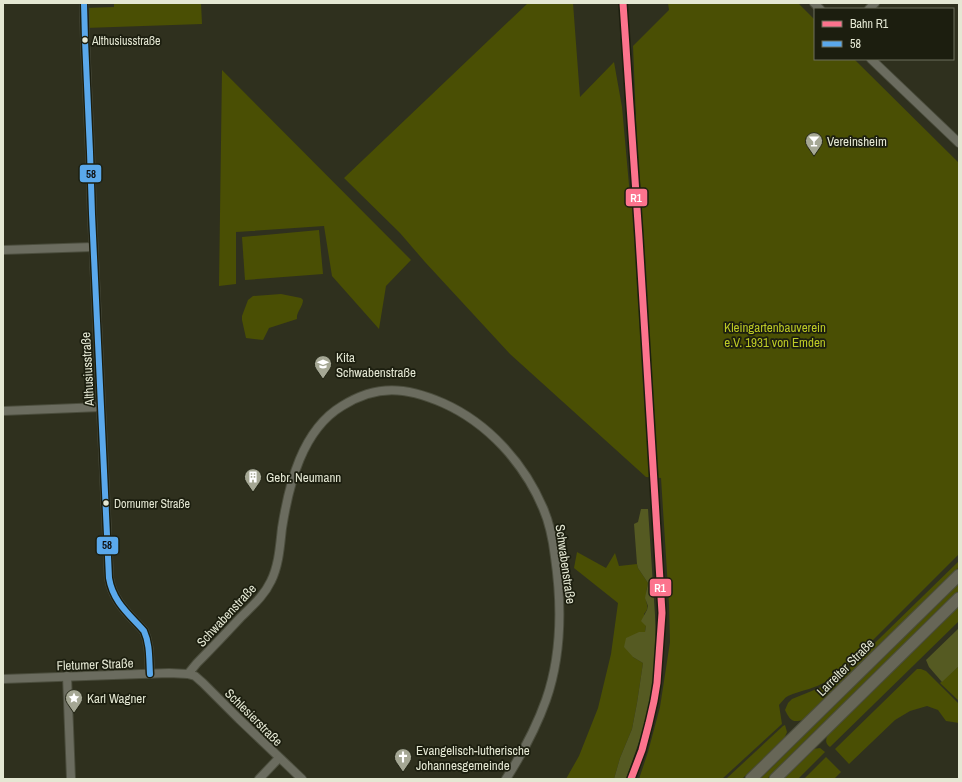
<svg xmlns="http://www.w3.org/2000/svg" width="962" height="782" font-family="'Archivo Narrow',sans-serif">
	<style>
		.green { fill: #4a4f04 }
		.forest { fill: #555a22 }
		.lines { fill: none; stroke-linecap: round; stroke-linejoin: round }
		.street-casing { stroke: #4b4d3d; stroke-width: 10 }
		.secondary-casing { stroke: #4b4d3d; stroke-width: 13 }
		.street { stroke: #6b6c5f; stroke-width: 8 }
		.secondary { stroke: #676657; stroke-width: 11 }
		.bus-1-casing { stroke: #1c1e0f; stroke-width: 9 }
		.bus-1 { stroke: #5aa8eb; stroke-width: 6 }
		.rail-1-casing { stroke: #1c1e0f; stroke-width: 10 }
		.rail-1 { stroke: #fc738d; stroke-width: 7 }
		.bus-dot { fill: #e4e7d3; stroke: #1c1e0f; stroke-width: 1.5 }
		.labels { text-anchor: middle; stroke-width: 3.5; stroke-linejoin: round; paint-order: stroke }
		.bus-label { font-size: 12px; fill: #e4e7d3; stroke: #1c1e0f; text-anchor: start }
		.poi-label { font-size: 13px; fill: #e4e7d3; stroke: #1c1e0f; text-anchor: start }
		.park-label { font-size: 13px; fill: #bdca25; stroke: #1c1e0f }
		.street-label { font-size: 13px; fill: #e4e7d3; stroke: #1c1e0f }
		.line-badge { stroke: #1c1e0f; stroke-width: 1.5 }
		.badge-label { font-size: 11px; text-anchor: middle; font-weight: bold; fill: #fff }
		.pale-badge-label { font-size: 11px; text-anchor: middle; font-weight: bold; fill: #111 }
	</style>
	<rect width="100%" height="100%" fill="#2f301e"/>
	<g class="green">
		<path d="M114 3H201L202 24 85 28V8L114 7Z"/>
		<path d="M528 3H573L580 97 614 62 622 107 631 207H642L637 145 633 46 669 10 668 3H798L815 20V59H854L959 163V554L842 671C832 679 821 685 809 689 802 691 794 693 788 696 784 698 782 702 779 705L782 724 722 779H639L648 752 660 707 670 642 669 604 661 478 646 477 510 354 425 262 400 233 344 178Z"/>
		<path d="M222 70 411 260 386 286 379 329 332 276 324 226 236 232V284L219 286Z"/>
		<path d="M319 230 323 274 245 280 242 237Z"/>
		<path d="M281 294 301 298 303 300C303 307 296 312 297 319L269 328 263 340 246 338 242 320V316L248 300 253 296Z"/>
		<path d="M577 552 606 568 615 553 619 566 637 564 638 568 648 583C647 587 646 592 646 596 645 605 651 606 644 614L646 626 645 632H639L633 657 643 663 637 703 632 729 620 758 614 779H566L579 756 598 708 611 654 618 603 574 568Z"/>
		<path d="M959 561V567L803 720C792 723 790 720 785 710L788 703 792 699 824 686 841 676Z"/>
		<path d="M959 583V592L767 779H760Z"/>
		<path d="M959 606V621L830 747C824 743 826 738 829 733Z"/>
		<path d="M959 666V701L940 683Z"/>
		<path d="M917 669H921L926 671 959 704V723L946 721 938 710 927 706 910 711 895 720 849 764 835 749Z"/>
		<path d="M785 725 787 732 784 739 742 779H726L783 726Z"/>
		<path d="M820 748 825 752 798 779H783L813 749Z"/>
		<path d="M826 757 841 772 834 779H804Z"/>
	</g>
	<g class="forest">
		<path d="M641 509H648L655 615 656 650 652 689 646 722 626 779H614L620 758 632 729 637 703 643 663 633 657 624 647 626 638 639 632H645L646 626 641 621 647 610 648 606 645 598 648 583 638 568 637 564 634 524 638 522Z"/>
		<path d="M959 628V666L942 682 929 667 926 660Z"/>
	</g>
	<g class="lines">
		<g class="street-casing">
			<g id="street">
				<path d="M84 3 85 40 90 152 92 214 109 578C113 602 129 614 144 631 150 644 149 659 150 674"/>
				<path d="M814 3 820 9"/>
				<path d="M869 9 875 3"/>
				<path d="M871 59 959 143"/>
				<path d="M3 250 93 247"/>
				<path d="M3 411 101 407"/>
				<path d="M188 674 197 663C212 648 227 632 241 617 252 606 264 596 271 581 279 565 280 545 282 528 289 484 302 430 342 406 377 384 406 387 443 403 488 423 524 463 543 508 550 524 553 540 555 557 562 605 562 654 546 700 536 728 522 754 506 779"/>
				<path d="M67 676 71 779"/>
				<path d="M3 679 169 673 188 674 195 676 203 683 239 719 302 779"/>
				<path d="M259 779 279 758"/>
			</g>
		</g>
		<g class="secondary-casing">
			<g id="secondary">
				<path d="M751 779 959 575"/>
				<path d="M775 779 959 598"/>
			</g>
		</g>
		<use href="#street" class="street"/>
		<use href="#secondary" class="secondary"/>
		<g class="bus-1-casing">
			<path id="bus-1" d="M84 3 85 40 90 152 92 214 109 578C113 602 129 614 144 631 150 644 149 659 150 674"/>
		</g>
		<use href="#bus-1" class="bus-1"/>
		<g class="rail-1-casing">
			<path id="rail-1" d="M623 3 639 238 662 613 657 683 654 701 649 723 642 750 631 779"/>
		</g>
		<use href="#rail-1" class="rail-1"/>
	</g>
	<defs>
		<g id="bar-pin" transform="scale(0.9)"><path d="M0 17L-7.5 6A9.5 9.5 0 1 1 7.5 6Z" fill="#a5a794" stroke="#1c1e0f"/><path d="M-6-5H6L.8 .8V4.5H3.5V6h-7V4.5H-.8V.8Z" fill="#fff"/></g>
		<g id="school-pin" transform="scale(0.9)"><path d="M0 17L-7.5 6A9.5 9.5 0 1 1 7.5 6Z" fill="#a5a794" stroke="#1c1e0f"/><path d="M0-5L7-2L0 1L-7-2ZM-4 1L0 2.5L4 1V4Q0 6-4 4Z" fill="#fff"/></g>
		<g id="building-pin" transform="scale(0.9)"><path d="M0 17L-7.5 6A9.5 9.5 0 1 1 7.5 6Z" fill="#a5a794" stroke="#1c1e0f"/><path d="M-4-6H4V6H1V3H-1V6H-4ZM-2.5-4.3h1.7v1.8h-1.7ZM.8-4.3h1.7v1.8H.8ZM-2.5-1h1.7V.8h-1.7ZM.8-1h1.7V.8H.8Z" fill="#fff"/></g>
		<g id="sight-pin" transform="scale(0.9)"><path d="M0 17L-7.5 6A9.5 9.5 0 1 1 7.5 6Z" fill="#a5a794" stroke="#1c1e0f"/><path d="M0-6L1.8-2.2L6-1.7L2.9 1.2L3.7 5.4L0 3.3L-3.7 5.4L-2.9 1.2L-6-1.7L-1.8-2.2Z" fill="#fff"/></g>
		<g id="church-pin" transform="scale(0.9)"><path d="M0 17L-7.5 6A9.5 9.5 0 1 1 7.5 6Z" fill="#a5a794" stroke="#1c1e0f"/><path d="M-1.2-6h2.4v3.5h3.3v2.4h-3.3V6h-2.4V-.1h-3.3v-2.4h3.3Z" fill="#fff"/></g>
	</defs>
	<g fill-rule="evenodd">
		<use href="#bar-pin" x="814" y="141"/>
		<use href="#school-pin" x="323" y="364"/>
		<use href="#building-pin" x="253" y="477"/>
		<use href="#sight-pin" x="74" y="698"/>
		<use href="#church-pin" x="403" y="757"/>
	</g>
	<g class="bus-dot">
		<circle cx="85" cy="40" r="3.5"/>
		<circle cx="106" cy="503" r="3.5"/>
	</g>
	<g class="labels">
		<g class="bus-label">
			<text x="92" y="45">Althusiusstraße</text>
			<text x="114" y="508">Dornumer Straße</text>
		</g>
		<g class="poi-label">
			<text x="827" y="146">Vereinsheim</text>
			<text x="336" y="362">Kita<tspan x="336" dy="15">Schwabenstraße</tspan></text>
			<text x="266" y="482">Gebr. Neumann</text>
			<text x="87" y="703">Karl Wagner</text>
			<text x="416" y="755">Evangelisch-lutherische<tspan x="416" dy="15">Johannesgemeinde</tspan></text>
		</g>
		<g class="park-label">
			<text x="775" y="332">Kleingartenbauverein<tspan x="775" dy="15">e.V. 1931 von Emden</tspan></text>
		</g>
		<g class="street-label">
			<text transform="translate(87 369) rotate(-93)" y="5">Althusiusstraße</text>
			<text transform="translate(566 564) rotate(82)" y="5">Schwabenstraße</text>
			<text transform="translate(226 615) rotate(-47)" y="5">Schwabenstraße</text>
			<text transform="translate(95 664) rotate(-2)" y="5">Fletumer Straße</text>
			<text transform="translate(845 667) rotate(-45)" y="5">Larrelter Straße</text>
			<text transform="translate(254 717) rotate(45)" y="5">Schlesierstraße</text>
		</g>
	</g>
	<g class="line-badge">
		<rect x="79" y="164" width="23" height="19" rx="4" fill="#5aa8eb"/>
		<rect x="625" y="188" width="23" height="19" rx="4" fill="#fc738d"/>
		<rect x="96" y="536" width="23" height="19" rx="4" fill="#5aa8eb"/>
		<rect x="649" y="578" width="23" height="19" rx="4" fill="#fc738d"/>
	</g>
	<g class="badge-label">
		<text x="636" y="202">R1</text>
		<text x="660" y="592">R1</text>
	</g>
	<g class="pale-badge-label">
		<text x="91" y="178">58</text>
		<text x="107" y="549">58</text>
	</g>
	<rect width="962" height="782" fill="none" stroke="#e4e7d3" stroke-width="8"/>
	<rect x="814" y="8" width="140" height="52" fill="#1c1e0f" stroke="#6c6e5d"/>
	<rect x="822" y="21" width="20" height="6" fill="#fc738d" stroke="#6c6e5d"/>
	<text x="850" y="28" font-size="12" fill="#e4e7d3">Bahn R1</text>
	<rect x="822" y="41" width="20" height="6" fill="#5aa8eb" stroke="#6c6e5d"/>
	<text x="850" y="48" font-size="12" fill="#e4e7d3">58</text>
</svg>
